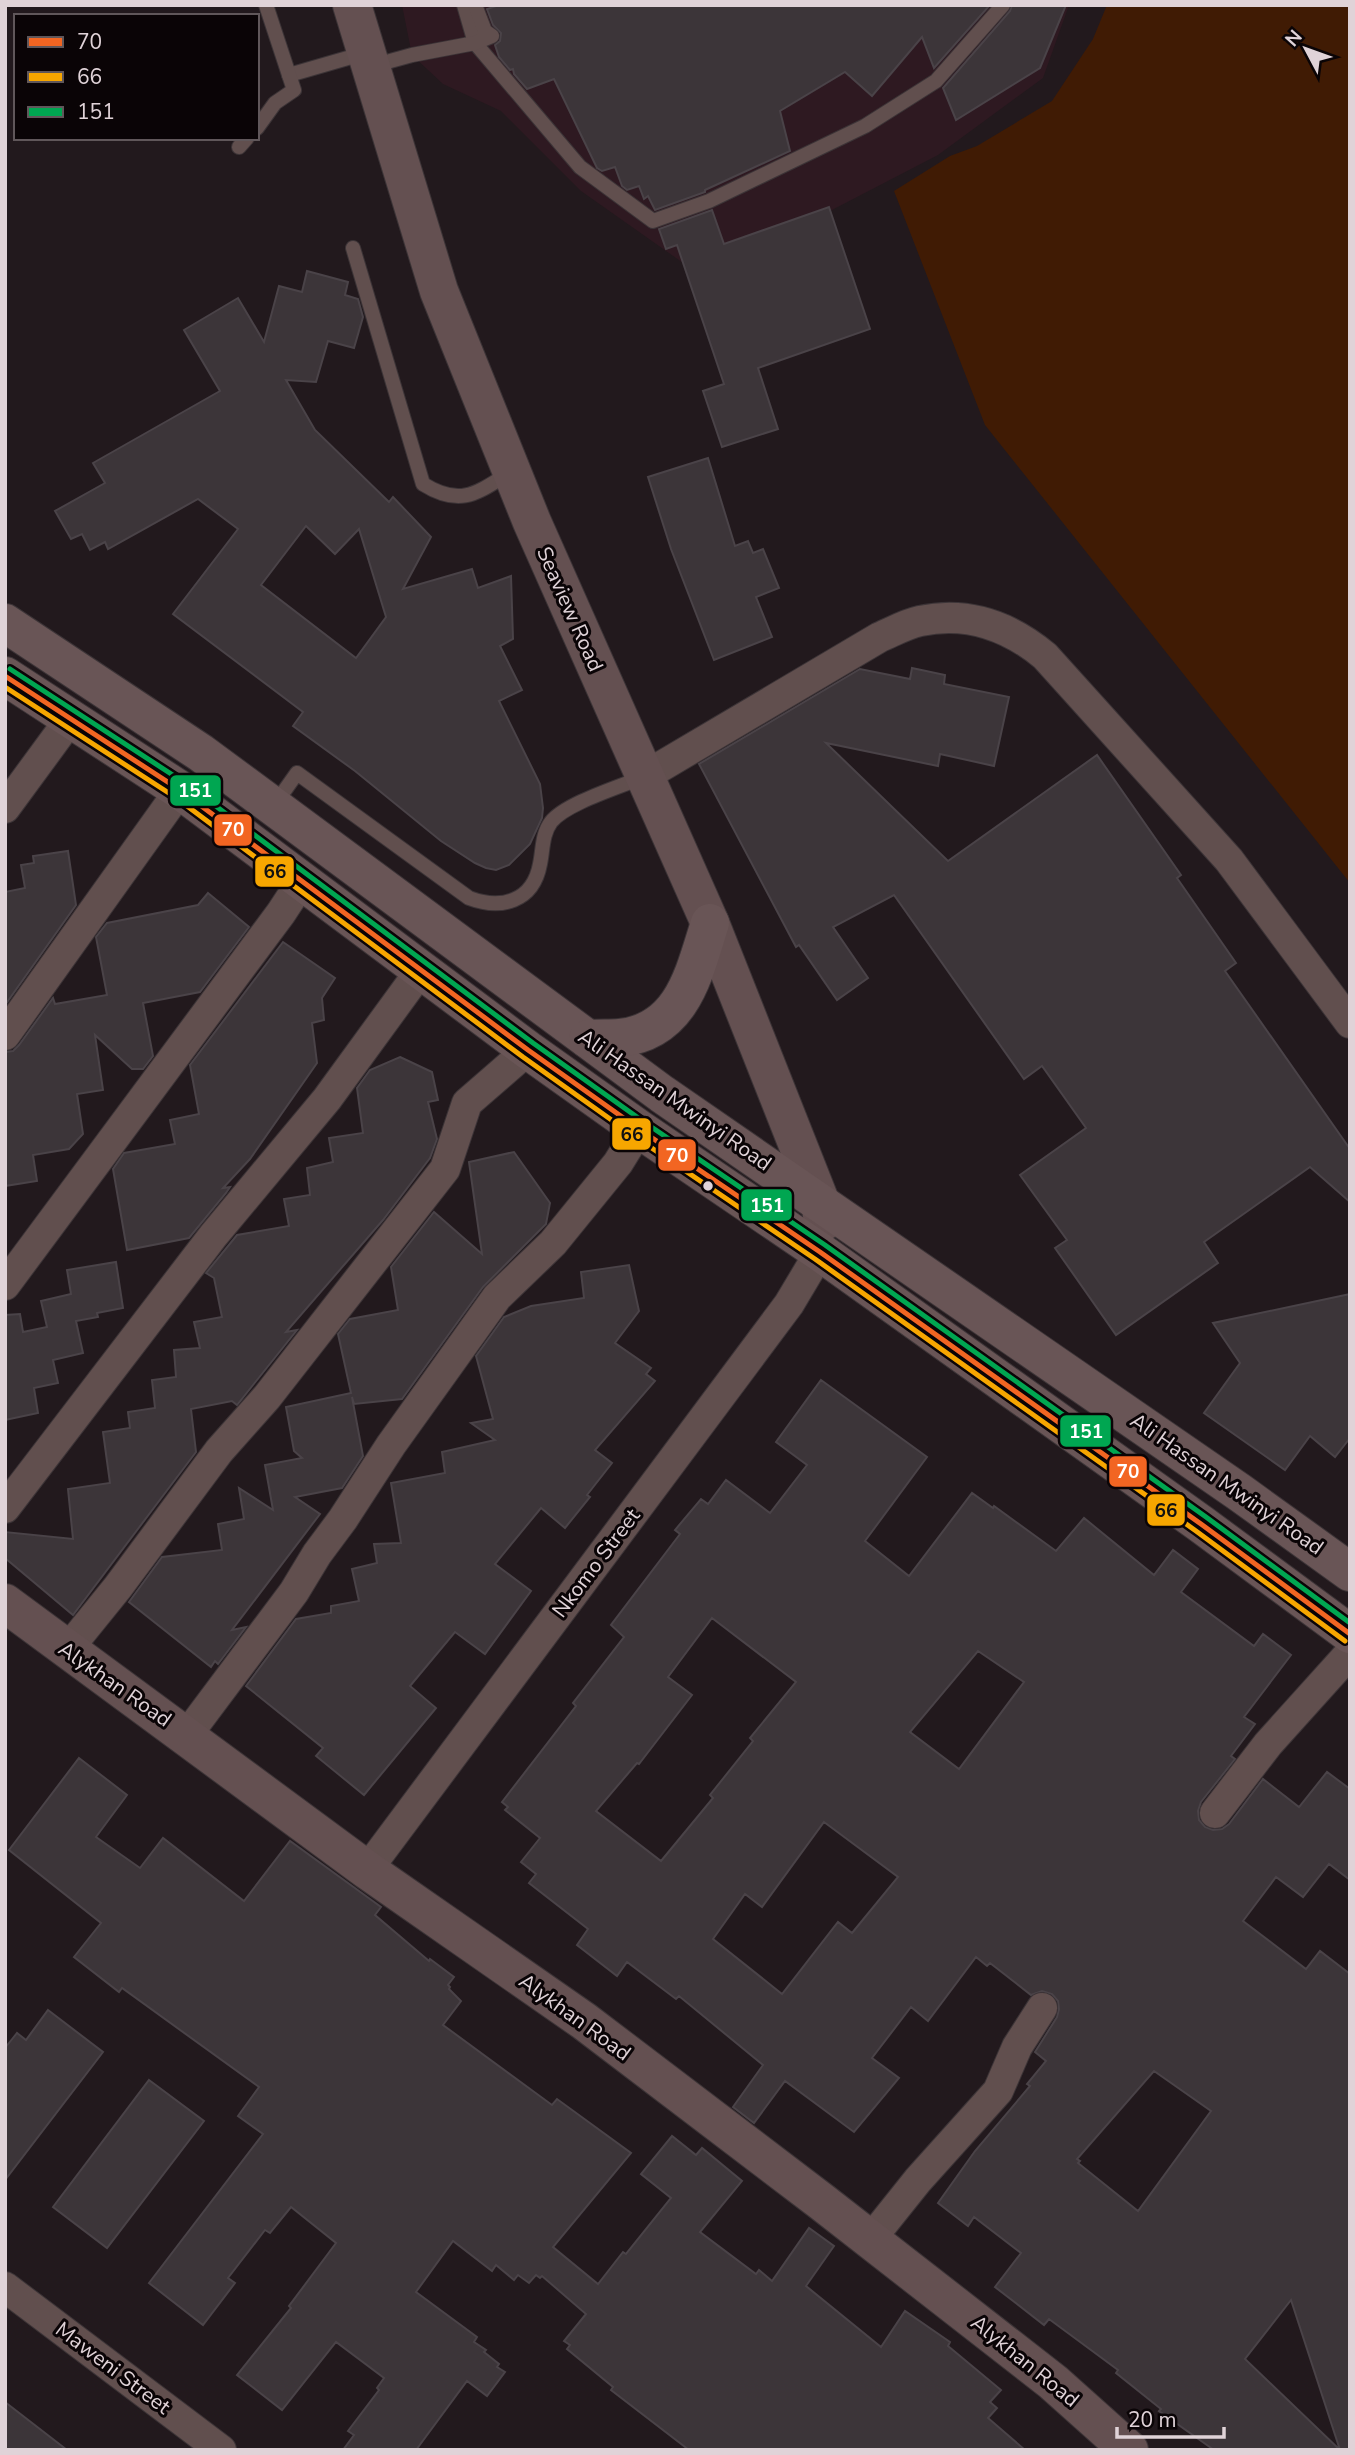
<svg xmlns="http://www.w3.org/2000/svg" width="1355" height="2455" font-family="'Nunito Sans',sans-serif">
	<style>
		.built { fill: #2e1921 }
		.green { fill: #401b04 }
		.building { fill: #3c3539; stroke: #4a4348; stroke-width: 2; fill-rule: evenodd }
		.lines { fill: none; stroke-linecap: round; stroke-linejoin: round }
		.lane-casing { stroke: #3c3437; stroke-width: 16 }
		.street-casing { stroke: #3c3437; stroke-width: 32 }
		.secondary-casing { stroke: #3c3437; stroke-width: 40 }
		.highway-casing { stroke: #3c3437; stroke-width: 40 }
		.lane { stroke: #614f4e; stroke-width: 14 }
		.street { stroke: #614f4e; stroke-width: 30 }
		.secondary { stroke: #645051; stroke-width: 38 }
		.highway { stroke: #695556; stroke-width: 38 }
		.bus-1-casing { stroke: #0a0406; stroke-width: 10 }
		.bus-2-casing { stroke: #0a0406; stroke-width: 10 }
		.bus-3-casing { stroke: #0a0406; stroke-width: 10 }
		.bus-1 { stroke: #f26522; stroke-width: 5 }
		.bus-2 { stroke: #f7a600; stroke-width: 5 }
		.bus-3 { stroke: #00a651; stroke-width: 5 }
		.bus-dot { fill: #e0d3d8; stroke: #0a0406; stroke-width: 2.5 }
		.labels { text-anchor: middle; stroke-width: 6; stroke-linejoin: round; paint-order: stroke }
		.street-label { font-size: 21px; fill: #e0d3d8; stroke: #0a0406 }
		.line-badge { stroke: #0a0406; stroke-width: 2.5 }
		.badge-label { font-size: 19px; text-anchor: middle; font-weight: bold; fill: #fff }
		.pale-badge-label { font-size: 19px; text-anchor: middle; font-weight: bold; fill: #111 }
	</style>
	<rect width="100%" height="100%" fill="#22191d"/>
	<path class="built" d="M402 5H1069L1043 78 938 155 703 277 581 191 501 111 443 84 412 55Z"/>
	<path class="green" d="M1107 5H1350V883L985 425 894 191 950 156 977 146 1052 101 1093 39Z"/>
	<g class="building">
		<path d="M499 5H990L934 68 922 37 872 96 845 72 780 111 790 151 705 190V192L655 210 648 196 644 199 639 186 627 190 622 186 615 167 602 171 597 168 554 79 527 89 514 74 513 69 510 70 499 57 495 45 500 41 501 33 493 25 487 9Z"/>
		<path d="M1012 5H1066L1040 68 956 120 943 88 1010 11Z"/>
		<path d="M829 207 870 329 758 368 778 429 722 447 703 391 724 384 677 245 666 249 659 229 712 210 724 244Z"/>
		<path d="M307 271 348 282 345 295 358 299 363 317 354 348 328 341 316 382 286 380 315 430 389 502 393 497 431 537 403 589 472 569 478 588 511 576 513 639 500 646 522 690 499 701 540 784 543 808 542 818 530 844 509 865 496 870 486 868 475 863 441 841 355 771 293 726 303 712 173 614 238 529 198 499 108 549 105 542 90 550 82 534 71 539 55 511 105 483 93 463 220 391 184 330 238 298 264 342 279 286 302 292ZM306 526 335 554 359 529 386 617 356 658 261 585Z"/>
		<path d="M708 458 735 546 748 541 753 553 763 549 779 588 756 597 772 637 714 660 671 549 648 477Z"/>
		<path d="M912 668 945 675 944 684 1009 697 994 766 940 754 938 766 826 743 948 861 1097 755 1181 875 1177 878 1236 963 1225 971 1350 1149V1202L1310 1167 1204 1242 1218 1263 1116 1335 1055 1248 1067 1240 1020 1175 1086 1128 1042 1066 1024 1079 894 895 833 927 868 978 837 1000 799 945 796 947 699 764 860 669 910 679Z"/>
		<path d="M68 851 76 905 5 1005V892L25 888 21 865 34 863 33 856Z"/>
		<path d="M208 893 249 927 200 992 143 1003 153 1056 143 1069H132L95 1035 103 1090 77 1094 83 1134 69 1149 33 1155 37 1181 5 1186V1052L13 1051 19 1045 53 998 55 1004 107 995 96 937 107 923 198 905Z"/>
		<path d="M283 942 335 978 322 998 324 1020 312 1023 317 1063 250 1159 223 1188 230 1187 226 1193 189 1238 127 1250 113 1169 124 1153 175 1144 170 1120 199 1114 190 1065Z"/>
		<path d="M400 1057 432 1072 438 1100 428 1102 437 1139 430 1158 383 1220 286 1332 297 1330 237 1405 232 1401 191 1409 196 1452 73 1615 5 1558V1532L73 1539 68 1489 110 1483 103 1432 130 1428 128 1412 155 1408 152 1380 176 1377 174 1350 200 1348 194 1322 222 1317 214 1278 206 1273 237 1235 289 1226 284 1199 310 1195 307 1168 333 1162 329 1138 363 1133 357 1088 370 1070Z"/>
		<path d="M514 1152 550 1203 546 1224 483 1287 402 1399 354 1404 352 1397 363 1456 342 1488 295 1497 320 1514 232 1630 246 1627 218 1664 215 1661 211 1667 129 1602 162 1557 222 1550 218 1524 244 1519 239 1488 273 1510 265 1465 302 1458 294 1451 286 1407 351 1393 338 1334 350 1319 398 1310 391 1267 434 1212 482 1254 469 1162Z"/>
		<path d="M116 1262 123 1308 97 1313 98 1317 76 1321 83 1353 53 1360 58 1383 34 1388 38 1413 5 1420V1315L20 1314 23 1332 47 1327 41 1301 71 1294 67 1270Z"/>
		<path d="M629 1265 639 1311 615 1343 651 1368 646 1374 655 1381 595 1450 612 1463 587 1495 590 1497 565 1528 541 1508 495 1564 531 1591 485 1654 455 1632 410 1686 436 1708 364 1795 316 1756 323 1748 246 1686 296 1619 331 1613V1606L359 1601 352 1569 377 1563 374 1544 401 1543 391 1483 445 1473 442 1452 495 1440 471 1423 493 1419 476 1356 504 1317 531 1306 584 1298 581 1272Z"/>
		<path d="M1350 1294V1438L1335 1457 1310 1436 1285 1470 1204 1413 1240 1363 1213 1323Z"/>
		<path d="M821 1380 927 1457 865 1541 909 1576 972 1493 993 1508 994 1506 1056 1551 1084 1518 1154 1575 1173 1550 1198 1569 1181 1592 1254 1646 1263 1634 1291 1655 1244 1717 1255 1724 1231 1756 1235 1759 1201 1802 1198 1811 1199 1820 1205 1827 1213 1830 1222 1829 1229 1824 1263 1779 1299 1807 1327 1772 1350 1789V1880L1329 1864 1303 1897 1276 1877 1243 1921 1306 1969 1320 1951 1350 1974V2450H1340L1291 2300 1245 2359 1340 2450H1214L1159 2411 1161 2409 1116 2373 1118 2370 1049 2319 1044 2325 995 2287 1021 2253 974 2217 968 2226 938 2203 975 2151 1030 2086 1027 2084 1046 2061 1035 2052 1057 2017 1059 2009 1058 2001 1052 1994 1042 1991 1031 1995 990 1963 987 1966 976 1957 928 2021 911 2007 872 2058 899 2078 854 2132 785 2081 754 2123 733 2107 763 2065 679 1996 676 1999 627 1962 617 1976 577 1945 588 1929 529 1883 536 1874 521 1862 540 1838 505 1810 508 1807 502 1802 576 1706 573 1703 624 1637 611 1625 680 1534 675 1530 701 1499 708 1504 726 1480 770 1513 807 1465 776 1442ZM712 1618 796 1682 750 1738 753 1741 710 1795 713 1798 661 1861 596 1811 637 1763 639 1764 692 1695 668 1677ZM978 1651 1024 1682 959 1769 910 1732ZM824 1822 898 1877 852 1933 838 1922 782 1994 713 1939 745 1894 762 1907ZM1154 2071 1211 2111 1138 2211 1078 2163 1080 2161 1077 2159Z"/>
		<path d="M79 1758 127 1795 96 1837 140 1868 163 1838 244 1901 290 1841 381 1907 375 1915 429 1961 430 1959 454 1977 448 1985 450 1987 449 1989 461 2001 443 2025 552 2105 557 2099 631 2153 553 2247 598 2284 623 2252 626 2254 671 2198 641 2174 672 2136 696 2155 702 2148 742 2181 700 2232 756 2274 759 2270 772 2281 809 2228 834 2246 806 2286 881 2347 905 2311 950 2342 948 2346 1001 2390 990 2402 997 2408 988 2418 1025 2450H689L611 2390 613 2387 567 2349 570 2345 564 2341 586 2314 542 2276 540 2278 536 2275 529 2283 518 2275 514 2280 496 2265 492 2271 453 2241 416 2292 477 2337 474 2342 486 2350 484 2352 499 2364 497 2367 505 2372 487 2396 467 2381 416 2450H343L354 2435 348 2431 379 2390 377 2388 384 2378 336 2342 282 2410 237 2375 291 2308 289 2306 336 2243 291 2207 270 2233 265 2230 228 2278 235 2283 203 2325 149 2283 263 2134 238 2116 259 2087 122 1988 119 1992 74 1957 101 1923 9 1850Z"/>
		<path d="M48 2010 103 2052 5 2180V2048L17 2033 26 2040Z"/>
		<path d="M149 2080 204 2121 107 2248 53 2207Z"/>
		<path d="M5 2402 67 2450H5Z"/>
	</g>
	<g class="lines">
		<g class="lane-casing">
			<g id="lane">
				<path d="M464 5 475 43 580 167 653 221 709 201 865 126 936 81 1003 5"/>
				<path d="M372 66 412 55 475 43 492 36 485 31 475 5"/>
				<path d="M289 75 365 53"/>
				<path d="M257 128 275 103 294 90 266 5"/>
				<path d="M239 147 247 138"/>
				<path d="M353 248 423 484C460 507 476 494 509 473"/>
				<path d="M275 804 297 773 469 898C501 910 533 902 540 864 543 850 542 834 551 822 566 803 620 787 643 777"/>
			</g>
		</g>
		<g class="street-casing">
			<g id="street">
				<path d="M645 776 880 637C892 632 906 624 920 621 967 611 1009 626 1045 656L1229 860 1350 1023"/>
				<path d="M5 808 71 718"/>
				<path d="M5 1035 180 790"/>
				<path d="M5 1285 281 913 302 881"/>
				<path d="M5 1508 213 1236 327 1099 421 970"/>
				<path d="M67 1650 118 1587 219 1451 267 1397 445 1169 467 1103 528 1050"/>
				<path d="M187 1735 294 1592 317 1554 343 1519 391 1445 497 1297 553 1243 618 1163 639 1129"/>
				<path d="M1215 1813 1268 1744 1350 1653"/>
				<path d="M367 1870 789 1304 820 1252"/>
				<path d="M870 2240 918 2180 998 2091 1017 2047 1042 2008"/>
				<path d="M5 2287 221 2450"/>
			</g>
		</g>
		<g class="secondary-casing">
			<g id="secondary">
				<path d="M352 5 439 291 532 522 710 923 820 1201 823 1222"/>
				<path d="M5 1603 367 1870 584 2021 822 2202 1053 2382 1129 2450"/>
			</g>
		</g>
		<g class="highway-casing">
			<g id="highway">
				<path d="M5 623 201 753 662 1094 1239 1492 1350 1572"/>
				<path d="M5 676 180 790 528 1050 639 1129 820 1252 1201 1524 1350 1634"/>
				<path d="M588 1039C598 1038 610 1039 620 1038 683 1031 694 973 710 923"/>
			</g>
		</g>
		<use href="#lane" class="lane"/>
		<use href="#street" class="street"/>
		<use href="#secondary" class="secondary"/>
		<use href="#highway" class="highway"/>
		<g class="bus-1-casing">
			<path id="bus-1" d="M5 676 180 790 528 1050 639 1129 820 1252 1201 1524 1350 1634"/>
		</g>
		<g class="bus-2-casing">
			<path id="bus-2" d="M5 687 175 797 523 1057 634 1136 815 1259 1196 1531 1345 1641"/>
		</g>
		<g class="bus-3-casing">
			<path id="bus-3" d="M10 669 185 783 533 1043 644 1122 825 1245 1206 1517 1350 1623"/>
		</g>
		<use href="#bus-1" class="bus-1"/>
		<use href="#bus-2" class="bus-2"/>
		<use href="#bus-3" class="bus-3"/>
	</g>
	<circle class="bus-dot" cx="708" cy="1186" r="6"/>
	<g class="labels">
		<g class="street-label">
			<text transform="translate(570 609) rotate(66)" y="7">Seaview Road</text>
			<text transform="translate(675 1100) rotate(35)" y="7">Ali Hassan Mwinyi Road</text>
			<text transform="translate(1227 1484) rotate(35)" y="7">Ali Hassan Mwinyi Road</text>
			<text transform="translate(596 1563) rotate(-53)" y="7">Nkomo Street</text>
			<text transform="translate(115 1684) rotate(35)" y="7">Alykhan Road</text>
			<text transform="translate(575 2017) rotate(36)" y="7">Alykhan Road</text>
			<text transform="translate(1025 2361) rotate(39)" y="7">Alykhan Road</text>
			<text transform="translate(113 2368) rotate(37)" y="7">Maweni Street</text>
		</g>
	</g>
	<g class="line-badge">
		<rect x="169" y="774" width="53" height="33" rx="7" fill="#00a651"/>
		<rect x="213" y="813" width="40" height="34" rx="7" fill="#f26522"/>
		<rect x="254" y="855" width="41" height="33" rx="7" fill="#f7a600"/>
		<rect x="611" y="1117" width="41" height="34" rx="7" fill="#f7a600"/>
		<rect x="657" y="1138" width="40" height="34" rx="7" fill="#f26522"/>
		<rect x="740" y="1188" width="53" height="34" rx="7" fill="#00a651"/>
		<rect x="1059" y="1414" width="53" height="34" rx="7" fill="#00a651"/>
		<rect x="1108" y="1455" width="40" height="33" rx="7" fill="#f26522"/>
		<rect x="1146" y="1493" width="40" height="34" rx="7" fill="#f7a600"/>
	</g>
	<g class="badge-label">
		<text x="195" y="797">151</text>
		<text x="233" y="836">70</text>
		<text x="677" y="1162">70</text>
		<text x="767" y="1212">151</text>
		<text x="1086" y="1438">151</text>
		<text x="1128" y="1478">70</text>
	</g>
	<g class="pale-badge-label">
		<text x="275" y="878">66</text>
		<text x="632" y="1141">66</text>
		<text x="1166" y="1517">66</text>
	</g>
	<rect width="1355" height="2455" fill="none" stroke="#e0d3d8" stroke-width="14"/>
	<rect x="14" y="14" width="245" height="126" fill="#0a0406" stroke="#60575a" stroke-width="2"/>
	<rect x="28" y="37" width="35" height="10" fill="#f26522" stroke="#60575a" stroke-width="2"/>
	<text x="77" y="49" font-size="21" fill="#e0d3d8">70</text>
	<rect x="28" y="72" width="35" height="10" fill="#f7a600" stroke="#60575a" stroke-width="2"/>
	<text x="77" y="84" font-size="21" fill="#e0d3d8">66</text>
	<rect x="28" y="107" width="35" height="10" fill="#00a651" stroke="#60575a" stroke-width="2"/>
	<text x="77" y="119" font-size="21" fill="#e0d3d8">151</text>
	<g transform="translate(1306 49) rotate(311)" stroke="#0a0406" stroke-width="5" paint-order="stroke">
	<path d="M0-5L12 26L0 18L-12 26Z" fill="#e0d3d8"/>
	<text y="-10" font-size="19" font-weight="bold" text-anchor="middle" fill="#e0d3d8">N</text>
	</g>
	<path d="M1117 2427v10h107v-10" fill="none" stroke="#e0d3d8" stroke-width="3.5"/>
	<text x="1128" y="2427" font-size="21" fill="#e0d3d8" stroke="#0a0406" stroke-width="5" paint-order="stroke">20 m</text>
</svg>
